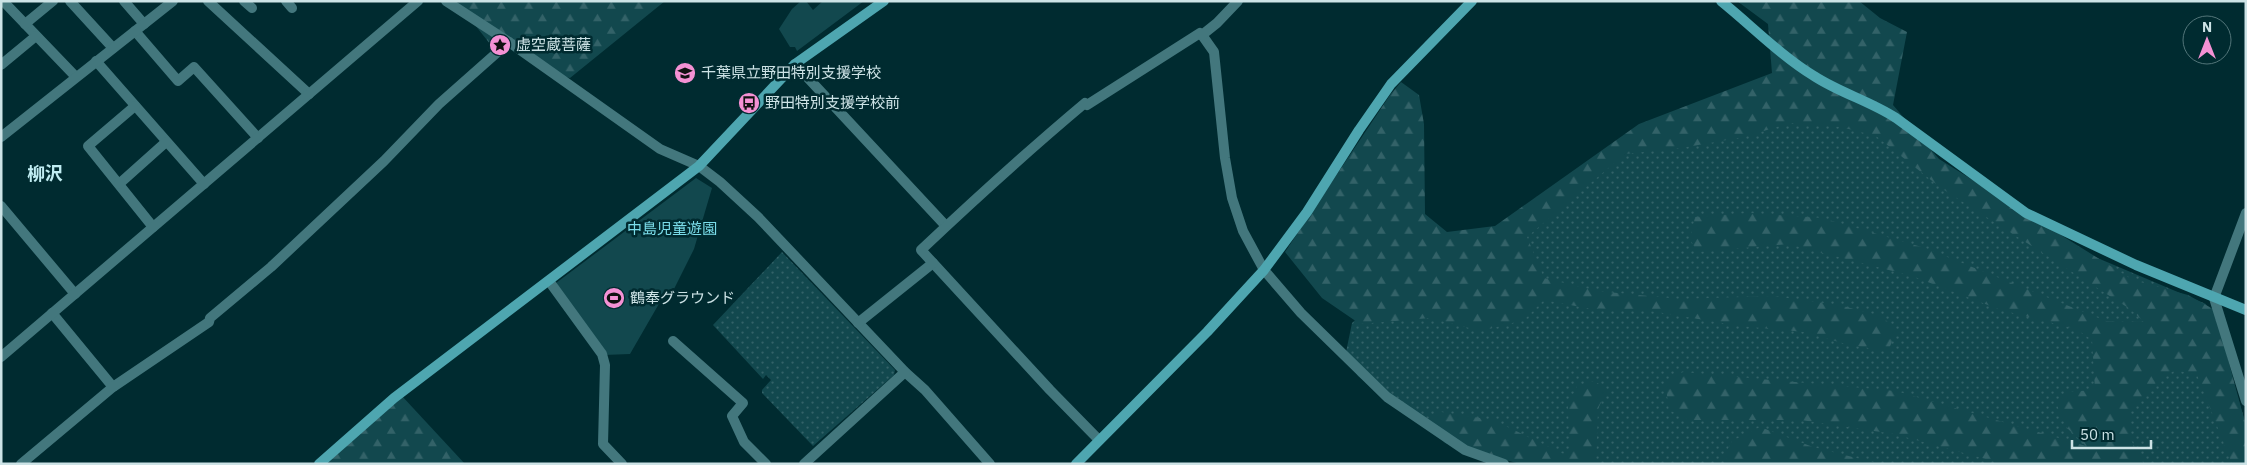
<svg xmlns="http://www.w3.org/2000/svg" width="2247" height="465" font-family="'IBM Plex Sans','Noto Sans JP',sans-serif">
	<style>
		.grass { fill: url(#grass-dots) }
		.forest { fill: url(#forest-firs) }
		.green { fill: #12484e }
		.lines { fill: none; stroke-linecap: round; stroke-linejoin: round }
		.street { stroke: #43777d; stroke-width: 10 }
		.secondary { stroke: #4ea6b0; stroke-width: 10 }
		.labels { text-anchor: middle; stroke-width: 5; stroke-linejoin: round; paint-order: stroke }
		.poi-label { font-size: 15px; fill: #cde3e6; stroke: #002b30; text-anchor: start }
		.park-label { font-size: 15px; fill: #7addea; stroke: #002b30 }
		.quarter-label { font-size: 18px; font-weight: bold; fill: #c0edf2; stroke: #002b30 }
	</style>
	<defs>
		<pattern id="grass-dots" width="8" height="8" patternUnits="userSpaceOnUse" patternTransform="scale(1.25)"><rect width="8" height="8" fill="#12484e"/><path d="M2 2h.1M6 6h.1" fill="none" stroke="#336268" stroke-width="1.8" stroke-linecap="round"/></pattern>
		<pattern id="forest-firs" width="22" height="20" patternUnits="userSpaceOnUse" patternTransform="scale(1.25)"><rect width="22" height="20" fill="#12484e"/><path d="M5 1l3.5 6h-7zM16 11l3.5 6h-7z" fill="#336268"/></pattern>
	</defs>
	<rect width="100%" height="100%" fill="#002b30"/>
	<g class="grass">
		<path d="M1879 118 2018 221 2081 251 2206 304 2229 366 2246 425V464H1536L1441 430 1375 390 1358 376 1345 357 1352 323 1401 276 1531 228 1570 184 1683 122Z"/>
		<path d="M782 252 895 370 894 375 813 446 762 393V390L771 380 766 375 763 379 713 325Z"/>
	</g>
	<g class="forest">
		<path d="M456 1H665L570 78 565 77 514 43 498 54Z"/>
		<path d="M1737 1H1859L1880 18 1907 32 1893 105 1939 159 2133 280 2188 295 2215 310 2246 427V464H2232L2197 375 2175 370 2156 383 2129 413 2131 440 2144 464H2004L1894 434 1801 420H1689L1669 410 1665 381 1683 372 1896 391 2086 446 2066 427 2057 405 2065 392 2095 390 2092 340 2076 329 2001 310 1912 276 1788 244 1697 252 1690 239 1695 217 1749 213 1822 218 1925 248 2106 321 2144 322 2130 309 1941 188 1876 136 1841 127 1790 123 1744 137 1681 148 1625 154 1527 237 1544 278 1597 291 1680 299 1773 296 1839 305 1881 316 1897 330 1888 351 1849 345 1804 332 1740 326 1651 311 1586 308 1544 300 1524 320 1481 331 1430 318 1360 324 1322 298 1285 252 1390 95 1401 82 1419 95 1424 124 1425 214 1447 232 1495 226 1639 124 1772 73 1768 24Z"/>
		<path d="M1594 381 1607 389 1598 409 1596 464H1520L1445 443 1430 426 1435 411 1493 420 1570 457 1568 406 1577 386Z"/>
		<path d="M401 395 465 464H322Z"/>
		<path d="M1760 427 1813 447 1880 464H1731L1724 456 1732 441Z"/>
	</g>
	<g class="green">
		<path d="M801 1H806L813 10 823 1H864L797 51 795 47H790L779 29 792 9Z"/>
		<path d="M696 178 712 188 694 249 674 289 660 302 630 354 604 355 556 283Z"/>
	</g>
	<g class="lines">
		<g class="street">
			<path d="M3 1 76 77"/>
			<path d="M70 1 113 48"/>
			<path d="M124 1 144 24"/>
			<path d="M208 1 309 94"/>
			<path d="M244 1 252 8"/>
			<path d="M286 1 292 8"/>
			<path d="M446 1 509 42 660 149 699 166 720 182 758 217 905 372 925 390 990 464"/>
			<path d="M25 24 53 1"/>
			<path d="M135 31 178 81 194 67 258 138"/>
			<path d="M1202 35 1214 52 1225 158 1232 198 1243 231 1264 270 1301 313 1387 397 1465 450 1504 464"/>
			<path d="M96 61 204 184"/>
			<path d="M795 64 945 225"/>
			<path d="M1 65 36 36"/>
			<path d="M135 106 88 146 153 227"/>
			<path d="M1 137 173 1"/>
			<path d="M119 184 166 142"/>
			<path d="M1 206 75 294"/>
			<path d="M2246 213 2214 298 2246 401"/>
			<path d="M933 263 1050 390 1099 440"/>
			<path d="M549 281 602 354 605 365 603 444 622 464"/>
			<path d="M52 313 113 387"/>
			<path d="M858 323 933 263 921 250C974 200 1029 150 1085 103L1087 105 1200 33 1202 35 1217 23 1238 1"/>
			<path d="M673 341 743 403 732 416 744 442 766 464"/>
			<path d="M1 357 418 1"/>
			<path d="M21 464 113 387 209 322 210 318 271 267 384 161 439 104 509 42"/>
			<path d="M804 464 905 372"/>
		</g>
		<g class="secondary">
			<path d="M1721 1C1752 26 1780 55 1814 76 1840 93 1870 101 1896 118L2026 213 2136 265 2246 310"/>
			<path d="M319 464 394 398 699 166 795 64 884 1"/>
			<path d="M1076 464 1207 332 1264 270 1307 212 1359 130 1391 84 1472 1"/>
		</g>
	</g>
	<defs>
		<g id="sight-disc" transform="scale(1.125)"><circle r="9.5" fill="#f491d4" stroke="#002b30"/><path d="M0-6L1.8-2.2L6-1.7L2.9 1.2L3.7 5.4L0 3.3L-3.7 5.4L-2.9 1.2L-6-1.7L-1.8-2.2Z" fill="#111"/></g>
		<g id="school-disc" transform="scale(1.125)"><circle r="9.5" fill="#f491d4" stroke="#002b30"/><path d="M0-5L7-2L0 1L-7-2ZM-4 1L0 2.5L4 1V4Q0 6-4 4Z" fill="#111"/></g>
		<g id="bus-disc" transform="scale(1.125)"><circle r="9.5" fill="#f491d4" stroke="#002b30"/><path d="M-5-6H5V4H4V6H2V4H-2V6H-4V4H-5ZM-3.5-4V0h7V-4ZM-3.5 1.2v1.5H-2V1.2ZM2 1.2v1.5H3.5V1.2Z" fill="#111"/></g>
		<g id="stadium-disc" transform="scale(1.125)"><circle r="9.5" fill="#f491d4" stroke="#002b30"/><path d="M0-5a6.5 5 0 1 0 0 10a6.5 5 0 1 0 0-10ZM-3.5-1.8h7v3.6h-7Z" fill="#111"/></g>
	</defs>
	<g fill-rule="evenodd">
		<use href="#sight-disc" x="500" y="45"/>
		<use href="#school-disc" x="685" y="73"/>
		<use href="#bus-disc" x="749" y="103"/>
		<use href="#stadium-disc" x="614" y="298"/>
	</g>
	<g class="labels">
		<g class="poi-label">
			<text x="516" y="50">虚空蔵菩薩</text>
			<text x="701" y="78">千葉県立野田特別支援学校</text>
			<text x="765" y="108">野田特別支援学校前</text>
			<text x="630" y="303">鶴奉グラウンド</text>
		</g>
		<g class="park-label">
			<text x="672" y="234">中島児童遊園</text>
		</g>
		<g class="quarter-label">
			<text x="45" y="180">柳沢</text>
		</g>
	</g>
	<rect width="2247" height="465" fill="none" stroke="#cde3e6" stroke-width="5"/>
	<g transform="translate(2207 40)"><circle r="24" fill="#002b30" stroke="#527579"/>
	<path d="M0-4L9 19L0 12L-9 19Z" fill="#f491d4"/>
	<text y="-8" font-size="14" font-weight="bold" text-anchor="middle" fill="#cde3e6">N</text>
	</g>
	<path d="M2072 440v8h79v-8" fill="none" stroke="#cde3e6" stroke-width="2.5"/>
	<text x="2080" y="440" font-size="15" fill="#cde3e6" stroke="#002b30" stroke-width="4" paint-order="stroke">50 m</text>
</svg>
